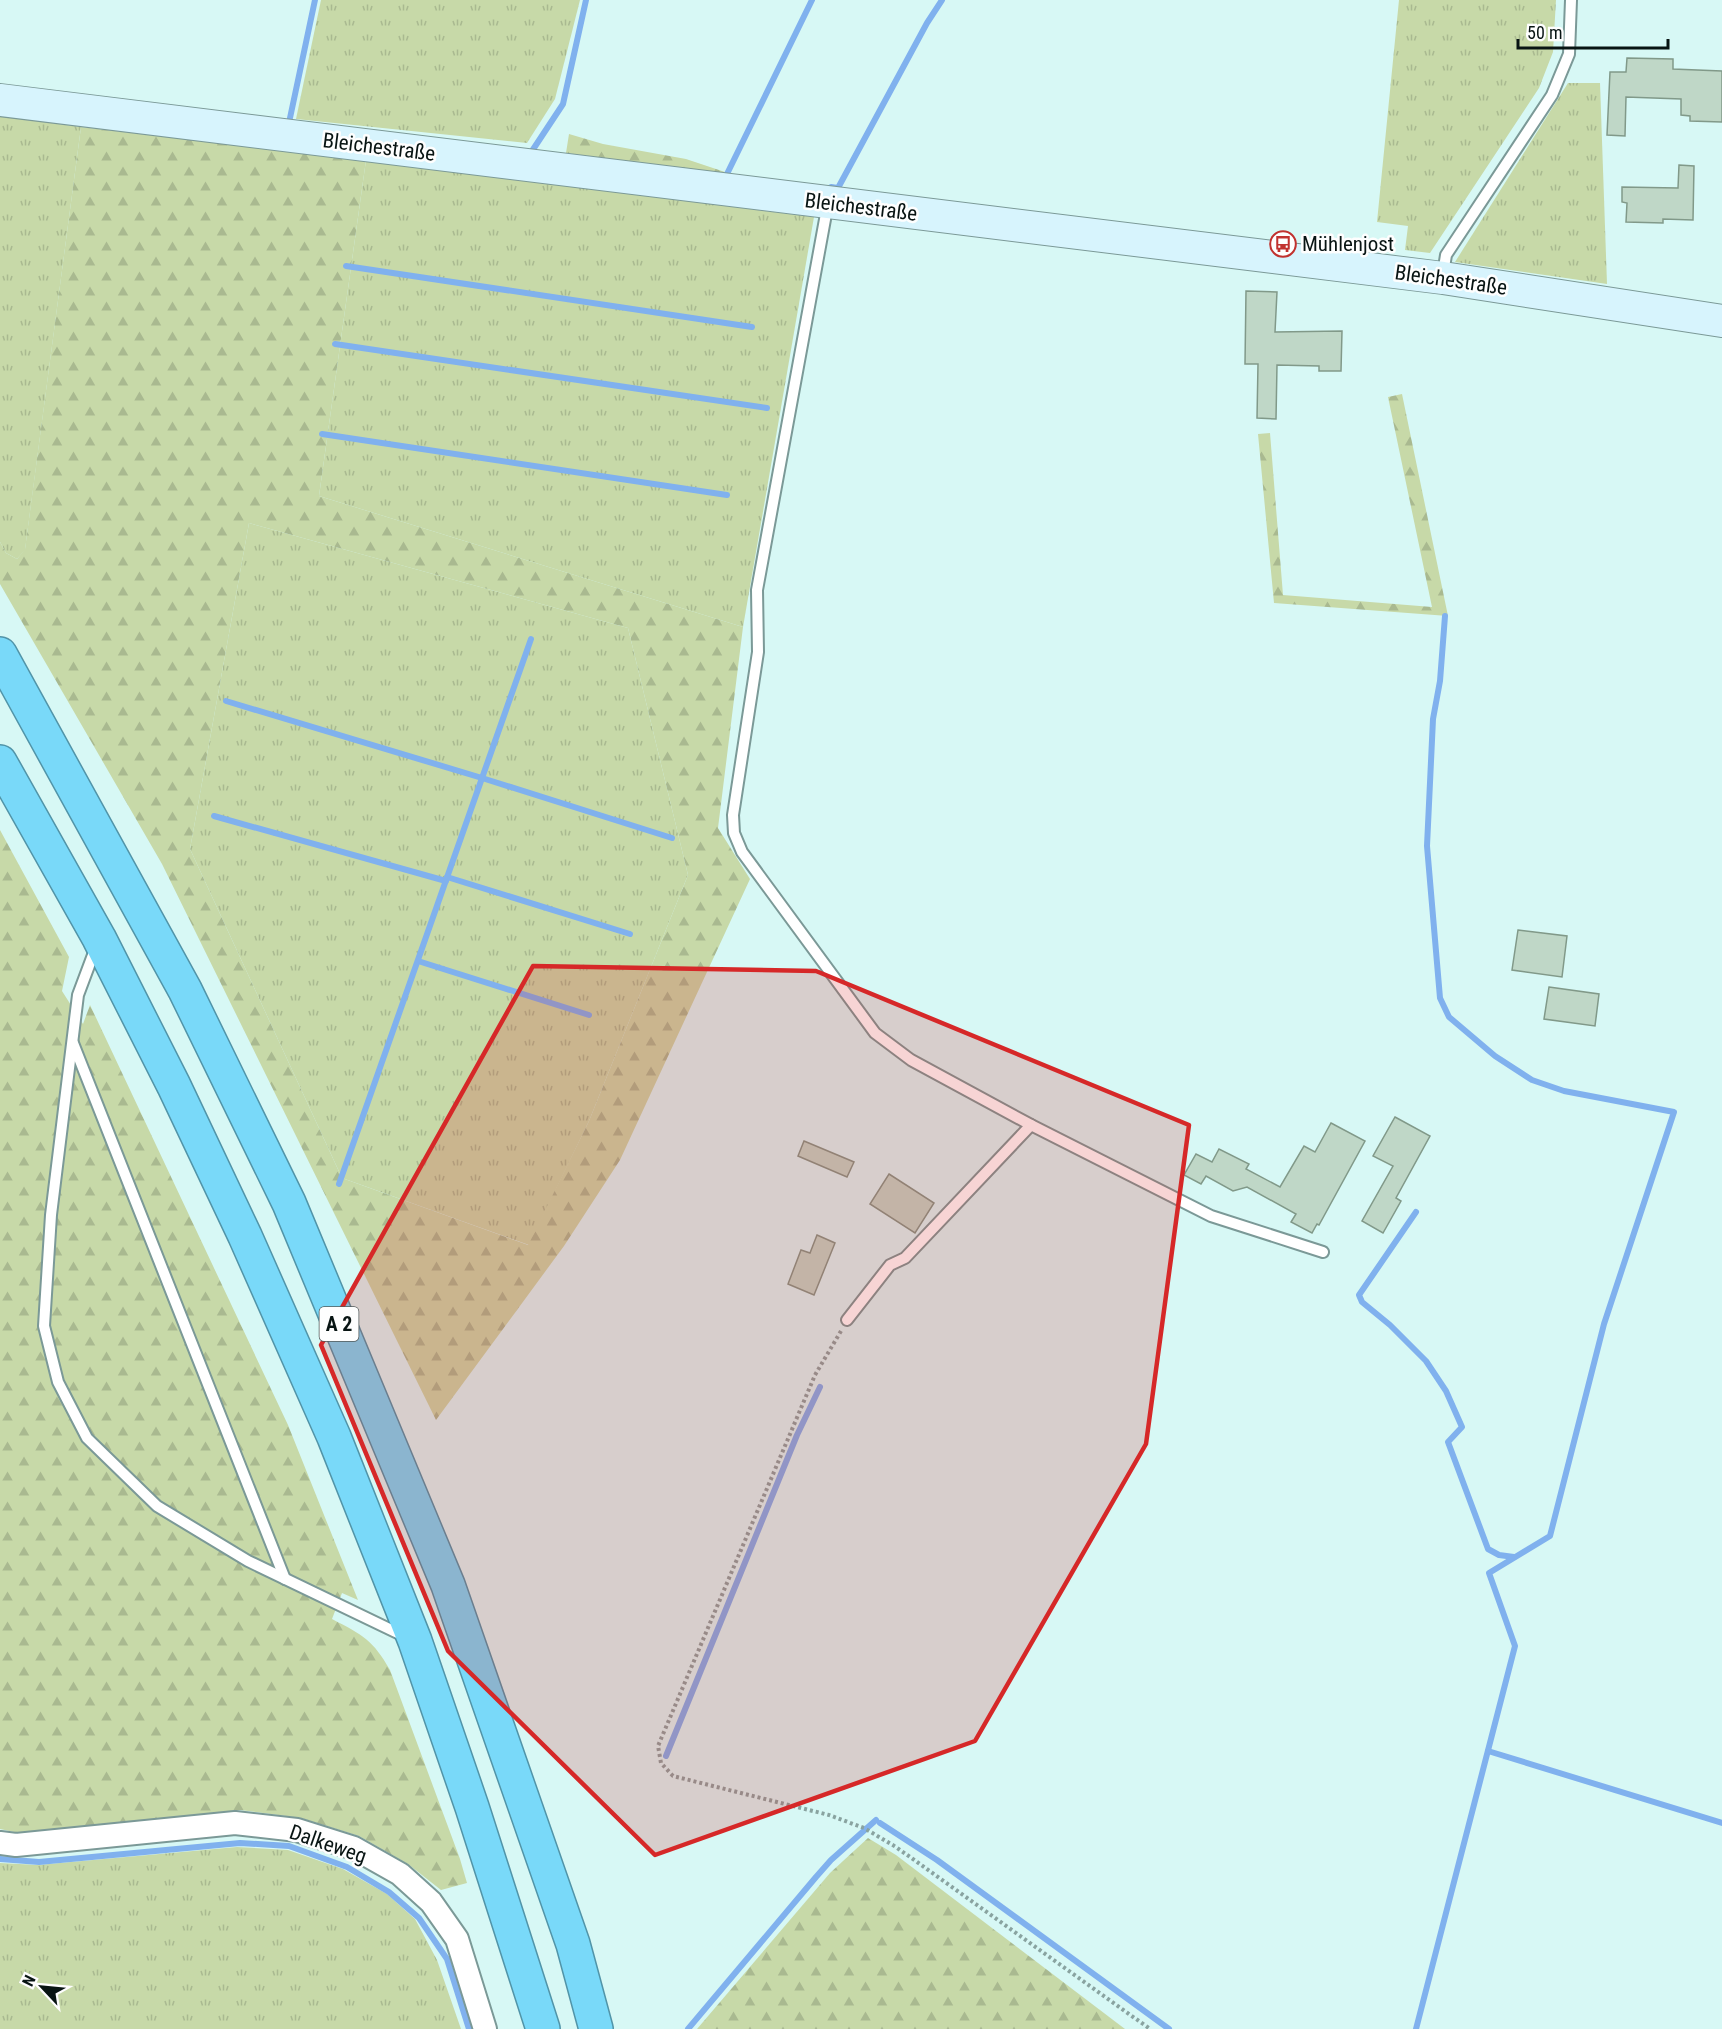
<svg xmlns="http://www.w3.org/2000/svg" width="1722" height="2029" font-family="'Roboto Condensed',sans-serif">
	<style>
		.grass { fill: url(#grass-tufts) }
		.forest { fill: url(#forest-firs); fill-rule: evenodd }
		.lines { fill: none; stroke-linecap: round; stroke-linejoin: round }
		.stream { stroke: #80b1ee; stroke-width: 6 }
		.building { fill: #bfd7c7; stroke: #819989; stroke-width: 1.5 }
		.lane-casing { stroke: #7b9997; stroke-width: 14 }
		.street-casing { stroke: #7b9997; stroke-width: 26 }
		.secondary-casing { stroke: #7b9997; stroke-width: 34 }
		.highway-casing { stroke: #5194a8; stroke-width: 36 }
		.path { stroke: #89a3a0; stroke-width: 4; stroke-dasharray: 3 3; stroke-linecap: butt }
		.lane { stroke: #fff; stroke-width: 10 }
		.street { stroke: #fff; stroke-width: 22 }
		.secondary { stroke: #d7f4fd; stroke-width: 32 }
		.highway { stroke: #79d9f9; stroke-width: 33 }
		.marked { fill: #d62828; fill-opacity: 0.2; stroke: #d62828; stroke-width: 4.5; stroke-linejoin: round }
		.labels { text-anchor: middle; stroke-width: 5; stroke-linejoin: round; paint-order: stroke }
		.shield { fill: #fefefe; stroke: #525a5a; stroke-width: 1.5 }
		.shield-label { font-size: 20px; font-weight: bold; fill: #081413 }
		.street-label { font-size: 21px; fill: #081413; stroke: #fefefe }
		.poi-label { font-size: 21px; fill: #081413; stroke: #fefefe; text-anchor: start }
	</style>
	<defs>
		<pattern id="grass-tufts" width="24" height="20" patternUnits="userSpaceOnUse" patternTransform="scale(1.5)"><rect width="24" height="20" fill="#c7d9a8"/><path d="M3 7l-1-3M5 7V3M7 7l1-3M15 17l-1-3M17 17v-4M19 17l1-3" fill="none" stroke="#a9b990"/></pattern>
		<pattern id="forest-firs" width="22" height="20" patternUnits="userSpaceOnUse" patternTransform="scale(1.5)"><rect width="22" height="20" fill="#c7d9a8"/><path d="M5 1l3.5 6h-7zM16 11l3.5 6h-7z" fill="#a9b990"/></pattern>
	</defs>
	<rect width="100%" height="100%" fill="#d7f8f5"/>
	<g class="grass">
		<path d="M321 0H580L555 99 527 143 296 119Z"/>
		<path d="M1399 0H1556L1553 52 1539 88 1430 253 1405 250 1408 226 1377 222Z"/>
		<path d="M1568 83H1600L1607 284 1455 262Z"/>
		<path d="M0 116 81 127 25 550 17 559 6 553 0 542Z"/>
		<path d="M366 160 814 217 743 627 319 496Z"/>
		<path d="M249 523 628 628 688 875 589 1121 529 1245 342 1178 190 849Z"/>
		<path d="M237 1847 288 1850 343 1869 387 1894 415 1919 437 1960 461 2029H0V1863L38 1865Z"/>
	</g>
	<g class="forest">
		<path d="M81 127 366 160 319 496 743 627 718 828 750 879 620 1160 564 1246 436 1420 162 864 0 584V542L6 553 17 559 25 549ZM249 523 628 628 688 875 589 1121 528 1245 342 1178 190 849Z"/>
		<path d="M569 134 603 144 686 159 725 172 724 174 566 153Z"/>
		<path d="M1402 394 1448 616 1274 603 1258 434 1270 433 1283 595 1432 607 1388 397Z"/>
		<path d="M0 830 69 957 62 991 83 1024 90 1005 288 1425 358 1600 342 1593 332 1619C363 1635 373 1640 390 1670L460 1859 467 1883 441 1890 408 1864 359 1836 301 1818 240 1810 19 1833 0 1829Z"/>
		<path d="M868 1838 896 1855 1125 2029H697L830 1873Z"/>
	</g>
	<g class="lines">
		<g class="stream">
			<path d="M290 118 315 0"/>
			<path d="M532 151 563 104 586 0"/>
			<path d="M726 176 812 0"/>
			<path d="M831 187 838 188 927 23 942 0"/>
			<path d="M346 266 752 327"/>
			<path d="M335 344 767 408"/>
			<path d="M322 434 727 495"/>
			<path d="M226 701 482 778 672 838"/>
			<path d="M214 816 446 881"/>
			<path d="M447 877 630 934"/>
			<path d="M418 961 589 1015"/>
			<path d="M339 1184 531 639"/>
			<path d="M1416 1212 1359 1295 1362 1302 1390 1325 1426 1361 1446 1391 1462 1427 1448 1442 1488 1549 1499 1555 1514 1557"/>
			<path d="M1488 1751 1722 1823"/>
			<path d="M666 1756 797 1435 820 1387"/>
			<path d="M880 1823 937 1860 1169 2029"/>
			<path d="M0 1859 39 1862 240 1843 289 1846 347 1867 389 1892 419 1918 447 1959 469 2029"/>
			<path d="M688 2029 816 1877 831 1860 876 1820"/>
			<path d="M1416 2029 1515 1646 1489 1573 1550 1536 1604 1324 1674 1112 1564 1091 1532 1080 1495 1056 1449 1017 1440 998 1427 846 1433 719 1440 681 1445 616"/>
		</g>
	</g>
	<g class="building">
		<path d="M1627 58 1673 59V69L1722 71V122L1690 121V116L1681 115V99L1626 97 1625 136 1607 135 1610 72H1626Z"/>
		<path d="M1679 165 1694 166 1693 220 1663 219V223L1626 222 1627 203 1622 202V187L1678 188Z"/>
		<path d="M1246 291 1277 292 1275 332 1342 331 1341 371H1319V366L1277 365 1276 419 1257 418 1258 364H1245Z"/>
		<path d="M1518 930 1567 936 1562 977 1512 970Z"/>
		<path d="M1549 987 1599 994 1595 1026 1544 1019Z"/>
		<path d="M1395 1117 1430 1136 1396 1198 1401 1201 1383 1233 1362 1221 1393 1166 1373 1156Z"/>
		<path d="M1331 1123 1365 1141 1319 1225 1317 1224 1312 1233 1291 1222 1296 1214 1247 1187 1233 1191 1206 1176 1201 1184 1184 1175 1196 1154 1212 1162 1219 1149 1249 1164 1246 1169 1280 1187 1304 1146 1315 1152Z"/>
		<path d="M804 1141 854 1162 847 1177 798 1156Z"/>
		<path d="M889 1174 934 1203 915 1233 870 1204Z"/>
		<path d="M817 1235 835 1243 814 1295 788 1284 801 1250 810 1253Z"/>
	</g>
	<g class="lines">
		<g class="lane-casing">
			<g id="lane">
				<path d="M828 203 757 590 758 652 733 815 734 833 742 852 875 1033 911 1060 1031 1125 1211 1216 1323 1252"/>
				<path d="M1443 274 1446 255 1552 95 1569 54 1571 0"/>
				<path d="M96 947 78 995 51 1215 44 1326 58 1382 87 1438 157 1506 248 1561 406 1637"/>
				<path d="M73 1043 285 1579"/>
				<path d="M847 1320 890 1265 905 1258 1031 1125"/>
			</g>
		</g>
		<g class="street-casing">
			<path id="street" d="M0 1843 16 1845 235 1823 297 1830 354 1848 400 1874 431 1902 457 1939 485 2029"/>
		</g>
		<g class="secondary-casing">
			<path id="secondary" d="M0 100 1443 278 1722 321"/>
		</g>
		<g class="highway-casing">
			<g id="highway">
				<path d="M0 654 185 990 289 1203 448 1585 573 1944 596 2029"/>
				<path d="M0 762 99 938 174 1086 245 1236 334 1437 415 1641 472 1807 543 2029"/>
			</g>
		</g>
		<path class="path" d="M841 1331 815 1375 658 1746 661 1763 673 1776 829 1815 864 1828 896 1847 1150 2029"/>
		<use href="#lane" class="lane"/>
		<use href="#street" class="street"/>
		<use href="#secondary" class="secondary"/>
		<use href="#highway" class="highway"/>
	</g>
	<path class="marked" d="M533 966 816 971 1189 1125 1146 1444 975 1741 655 1855 448 1651 321 1345Z"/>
	<defs>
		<g id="bus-ring" transform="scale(1.35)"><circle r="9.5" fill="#fefefe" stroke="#c1322f" stroke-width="1.5"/><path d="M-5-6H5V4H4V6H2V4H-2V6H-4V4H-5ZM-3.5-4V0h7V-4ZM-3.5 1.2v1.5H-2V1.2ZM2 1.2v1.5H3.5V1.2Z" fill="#c1322f"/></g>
	</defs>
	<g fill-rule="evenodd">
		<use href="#bus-ring" x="1283" y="244"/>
	</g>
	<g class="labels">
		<rect class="shield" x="319.5" y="1307" width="39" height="34" rx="4.5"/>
		<g class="shield-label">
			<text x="339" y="1331">A 2</text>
		</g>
		<g class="street-label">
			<text transform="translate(379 147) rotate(7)" y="7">Bleichestraße</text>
			<text transform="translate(861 207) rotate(7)" y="7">Bleichestraße</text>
			<text transform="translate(1451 280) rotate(8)" y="7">Bleichestraße</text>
			<text transform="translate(328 1844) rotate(19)" y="7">Dalkeweg</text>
		</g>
		<g class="poi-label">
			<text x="1302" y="251">Mühlenjost</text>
		</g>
	</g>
	<g transform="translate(42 1987) rotate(296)" stroke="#fefefe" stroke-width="4.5" paint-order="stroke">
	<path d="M0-4.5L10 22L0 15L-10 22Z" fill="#081413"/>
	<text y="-9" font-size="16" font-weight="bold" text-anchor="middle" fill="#081413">N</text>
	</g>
	<path d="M1518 39v9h150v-9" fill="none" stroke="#081413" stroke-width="3"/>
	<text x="1527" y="39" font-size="18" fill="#081413" stroke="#fefefe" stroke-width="4.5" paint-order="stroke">50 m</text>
</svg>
